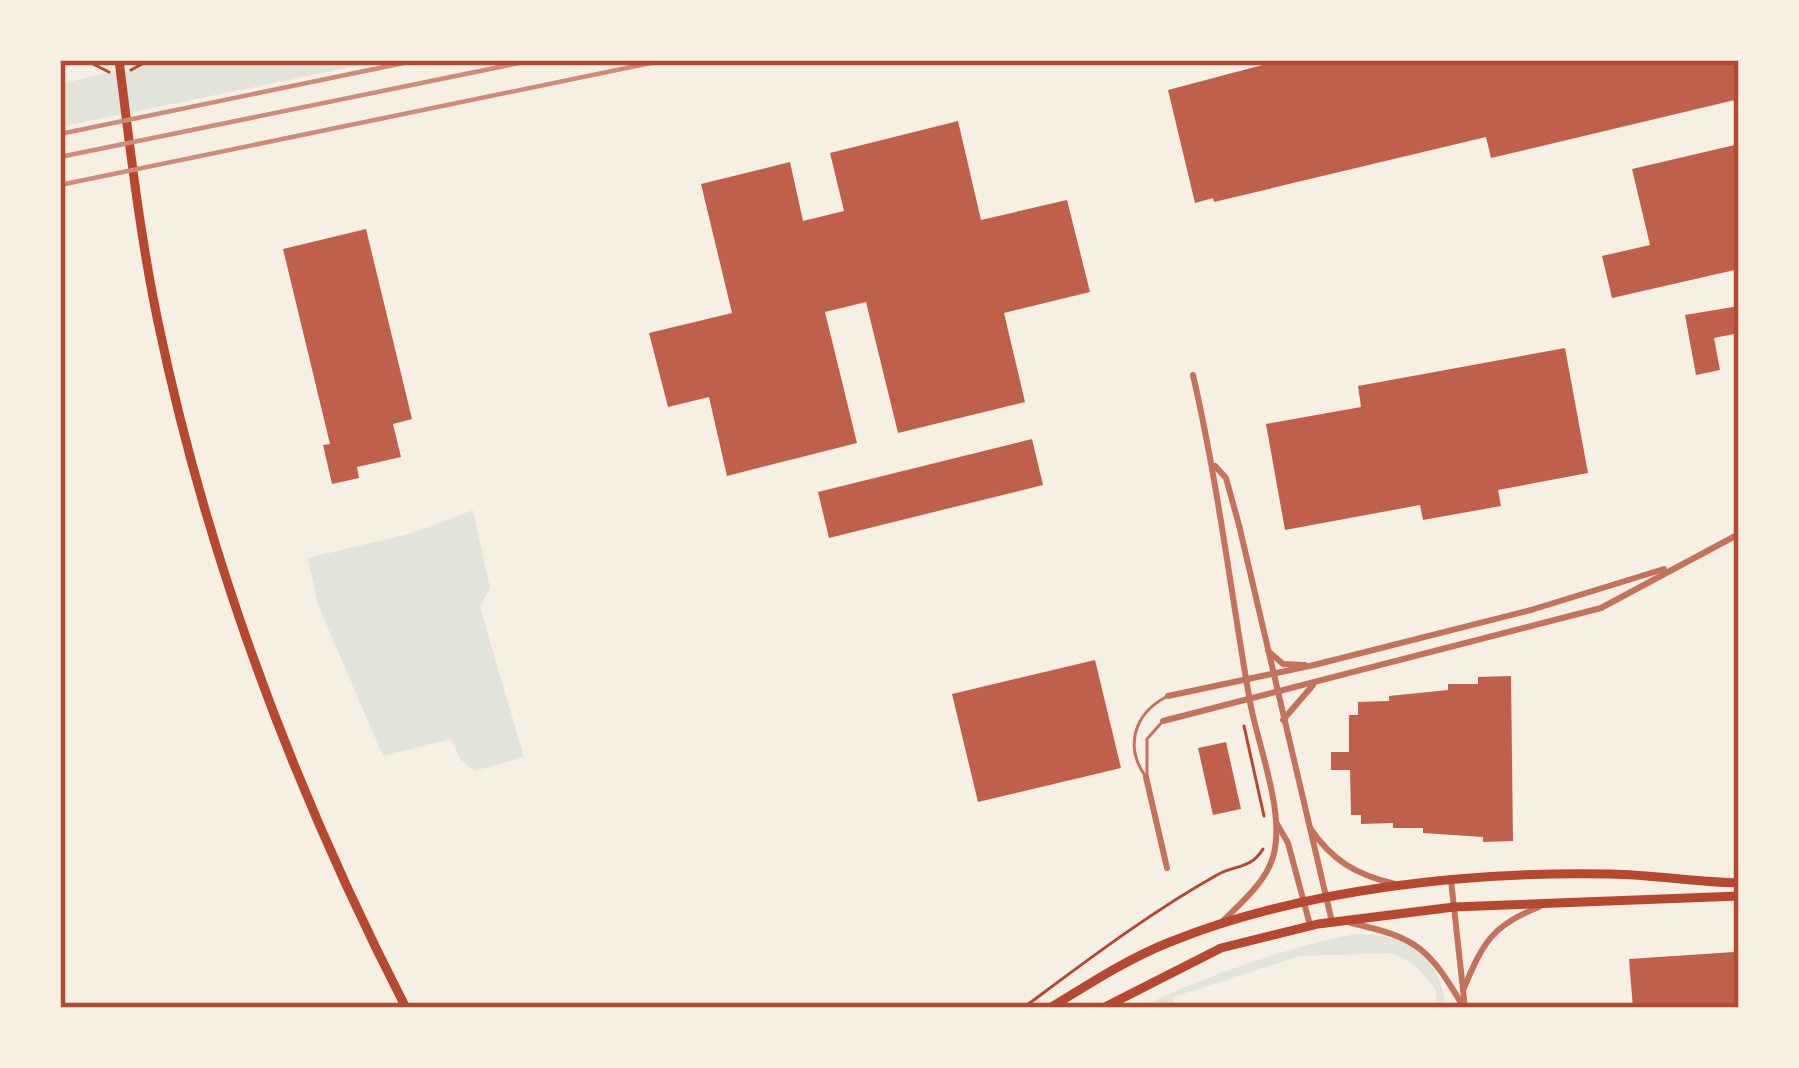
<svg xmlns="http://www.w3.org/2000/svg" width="1799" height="1068" font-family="'Nunito Sans',sans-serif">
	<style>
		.green { fill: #e2e4dc }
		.building { fill: #bf614a }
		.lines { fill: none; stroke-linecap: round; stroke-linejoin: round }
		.path { stroke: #b5482f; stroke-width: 3 }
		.service { stroke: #c5725c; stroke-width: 3 }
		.minor { stroke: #c5725c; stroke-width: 6 }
		.secondary { stroke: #b5482f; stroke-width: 9 }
		.rail { stroke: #cf8b77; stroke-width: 4.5 }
		.neatline { fill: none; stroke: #b5482f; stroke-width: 4.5 }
	</style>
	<rect width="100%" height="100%" fill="#f6efe4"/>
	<g class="green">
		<path d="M160 60H386L60 127V84Z"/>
		<path d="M473 510 490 588 480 607 524 757 475 771 461 760 451 739 383 756 318 605 308 558 413 533Z"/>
		<path d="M1354 934C1408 935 1439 951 1446 1008H1437L1436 990 1415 965 1393 953 1300 956 1174 997V1008H1139C1208 975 1279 950 1354 934Z"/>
	</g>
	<g class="building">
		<path d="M1281 60H1739V99L1491 158 1486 137 1214 202 1213 198 1195 203 1168 90Z"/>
		<path d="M958 121 981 220 1067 200 1090 292 1004 313 1025 402 898 433 866 302 825 312 857 443 727 476 709 397 668 407 649 333 732 313 701 184 790 162 803 221 844 211 830 153Z"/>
		<path d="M1739 144V269L1612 298 1602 256 1650 245 1632 169Z"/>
		<path d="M366 229 412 419 393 424 401 457 357 467 359 478 332 484 323 445 330 444 283 249Z"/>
		<path d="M1739 306V333L1714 338 1720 370 1696 375 1685 315Z"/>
		<path d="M1565 348 1588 473 1498 490 1501 506 1423 520 1420 505 1285 530 1266 424 1361 407 1358 386Z"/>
		<path d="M1032 439 1043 485 829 538 818 492Z"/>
		<path d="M1095 660 1121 768 978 802 952 694Z"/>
		<path d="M1511 676 1513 841 1483 842V837L1423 833V828H1393V823L1361 824V815H1351L1350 770H1331V752H1349V715H1358V702L1389 701V696L1448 690V684H1478V677Z"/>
		<path d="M1226 742 1241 809 1213 815 1198 748Z"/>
		<path d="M1734 952 1738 1008H1633L1629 959Z"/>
	</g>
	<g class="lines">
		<g class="path">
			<path d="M85 60 109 72"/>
			<path d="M131 70 149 60"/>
			<path d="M1244 726 1264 816"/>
			<path d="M1023 1008C1085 962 1149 913 1217 875 1236 864 1250 870 1263 849"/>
		</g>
		<g class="service">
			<path d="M1147 776V739L1163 721"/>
			<path d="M1146 777C1124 747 1134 714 1166 697"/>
		</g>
		<g class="minor">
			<path d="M1193 375C1218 483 1231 594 1250 702 1258 746 1286 814 1273 857 1265 883 1241 903 1222 922"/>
			<path d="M1215 466 1226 478 1239 525 1332 922"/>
			<path d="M1268 651 1283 664 1305 665"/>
			<path d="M1168 696 1314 665 1531 610 1664 569"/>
			<path d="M1283 720 1313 685"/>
			<path d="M1163 721 1601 608 1739 534"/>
			<path d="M1146 777 1167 868"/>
			<path d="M1277 824 1288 843 1310 925"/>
			<path d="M1310 828C1332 861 1357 875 1395 884"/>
			<path d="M1451 880 1465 1008"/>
			<path d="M1351 923C1418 938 1429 948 1464 1008"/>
			<path d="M1464 988C1483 943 1492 925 1539 907"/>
		</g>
		<g class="secondary">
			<path d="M119 60C130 148 140 236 158 322 208 562 294 790 406 1008"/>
			<path d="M1050 1008C1089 984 1127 959 1170 942 1302 889 1469 871 1611 874 1654 875 1696 882 1739 883"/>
			<path d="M1103 1008 1221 948 1318 924 1454 907 1739 896"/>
		</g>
		<g class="rail">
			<path d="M60 134 418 60"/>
			<path d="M60 157 534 60"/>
			<path d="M60 185 665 60"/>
		</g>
	</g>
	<rect width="1799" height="1068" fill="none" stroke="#f6efe4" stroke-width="126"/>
	<rect x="63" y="63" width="1673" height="942" class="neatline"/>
</svg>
